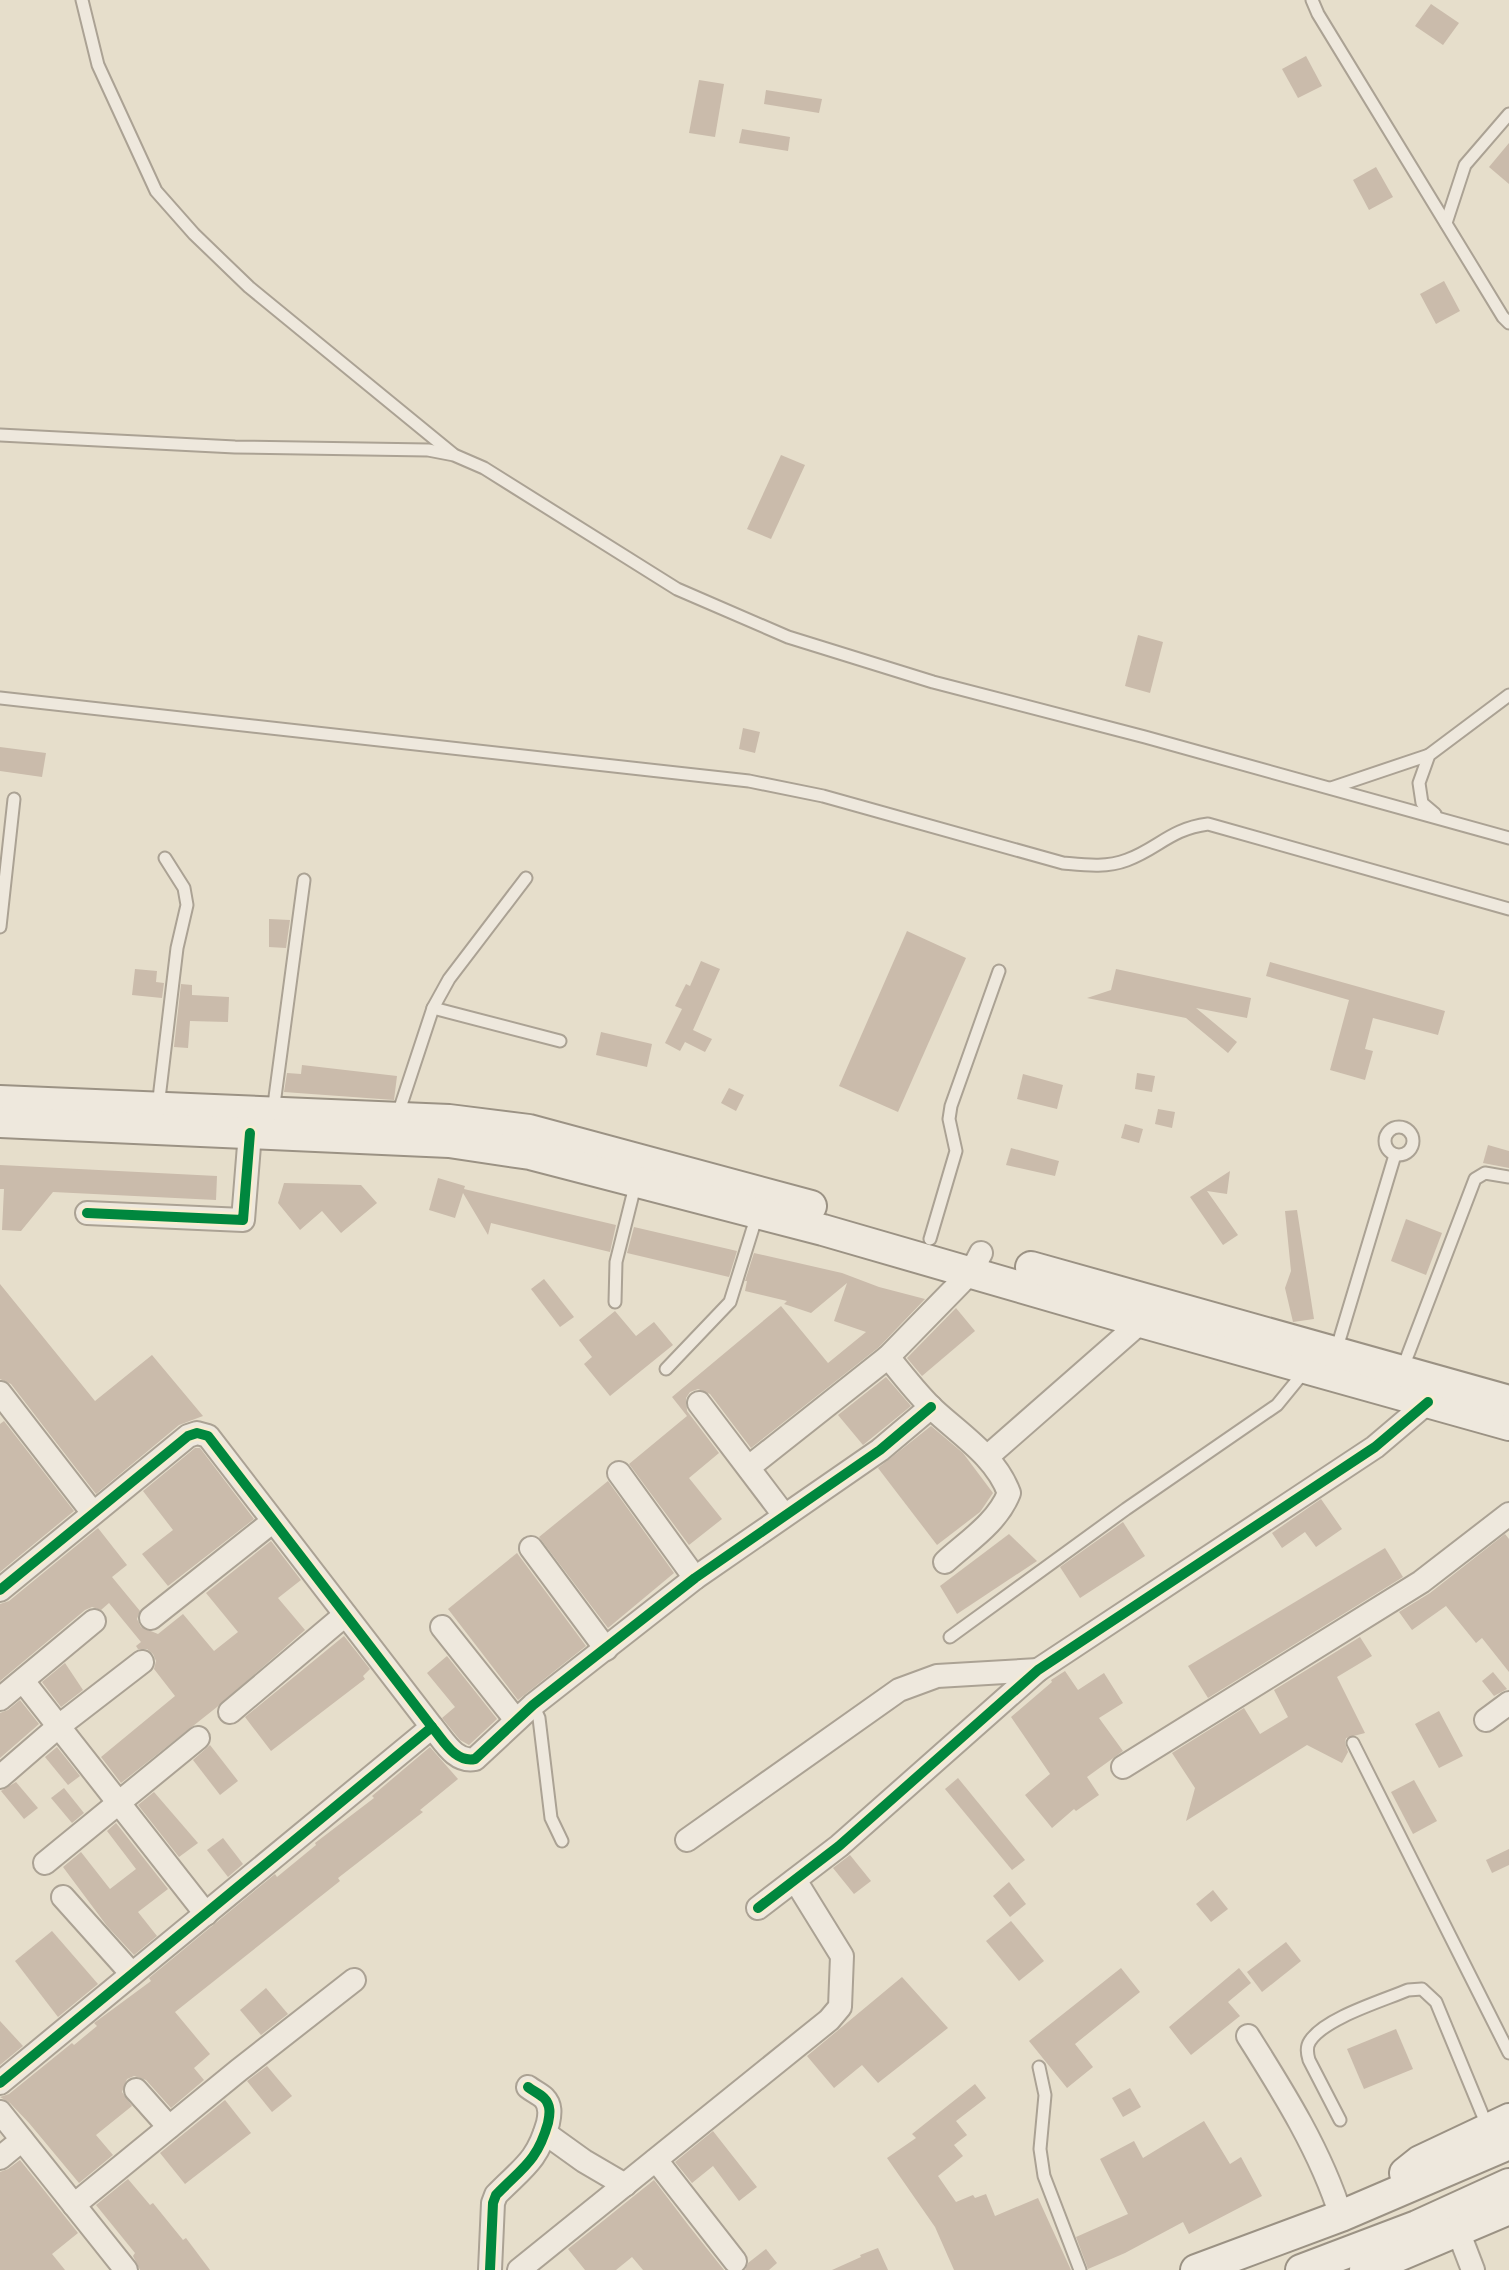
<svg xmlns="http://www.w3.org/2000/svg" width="1509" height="2270" font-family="'Crimson Pro',serif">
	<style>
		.building { fill: #cabbab }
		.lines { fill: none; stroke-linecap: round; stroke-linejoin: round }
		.service-casing { stroke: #aba294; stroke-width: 15 }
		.minor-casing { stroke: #aba294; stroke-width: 26 }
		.secondary-casing { stroke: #9b9284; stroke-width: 34 }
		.service { stroke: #eee8dd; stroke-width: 11 }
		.minor { stroke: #eee8dd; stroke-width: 22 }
		.secondary { stroke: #eee8dd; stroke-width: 30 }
		.cycleway-casing { stroke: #f8eccf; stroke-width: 15 }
		.cycleway { stroke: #00873e; stroke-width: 10 }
	</style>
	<rect width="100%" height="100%" fill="#e6decb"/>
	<g class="building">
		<path d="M1431 4 1459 23 1443 45 1415 26Z"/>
		<path d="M1306 56 1322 86 1298 98 1282 69Z"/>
		<path d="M699 80 724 84 715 137 689 133Z"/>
		<path d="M766 90 822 99 819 113 764 104Z"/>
		<path d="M742 129 790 137 788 151 739 143Z"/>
		<path d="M1509 143V184L1489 167Z"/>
		<path d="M1376 167 1393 197 1369 210 1353 180Z"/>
		<path d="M1444 281 1460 311 1436 324 1420 294Z"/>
		<path d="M781 455 805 465 771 539 747 529Z"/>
		<path d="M1138 635 1163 642 1150 693 1125 686Z"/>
		<path d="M743 728 760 732 755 753 739 749Z"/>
		<path d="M0 747 46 753 42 777 0 771Z"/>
		<path d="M269 919 290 920 286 948 269 947Z"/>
		<path d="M907 931 966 958 898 1112 839 1086Z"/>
		<path d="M701 961 720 969 693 1030 712 1039 705 1052 685 1042 680 1051 665 1043 682 1009 675 1006 686 984 690 986Z"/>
		<path d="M1270 962 1445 1011 1438 1035 1373 1018 1365 1049 1373 1051 1365 1080 1330 1070 1349 1000 1266 976Z"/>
		<path d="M135 969 157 971 156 982 164 983 162 998 132 995Z"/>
		<path d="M1116 969 1251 998 1247 1018 1196 1008 1237 1042 1228 1053 1186 1018 1087 998 1111 990Z"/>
		<path d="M181 984 192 985V995L229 997 228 1022 190 1021 188 1048 174 1047Z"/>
		<path d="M601 1032 652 1044 647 1067 596 1055Z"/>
		<path d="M302 1065 397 1076 394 1100 284 1092 287 1073 301 1074Z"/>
		<path d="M1137 1073 1155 1076 1152 1092 1135 1089Z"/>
		<path d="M1023 1074 1063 1085 1057 1109 1017 1099Z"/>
		<path d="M729 1088 744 1095 736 1111 721 1103Z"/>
		<path d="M1158 1109 1175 1112 1172 1128 1155 1124Z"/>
		<path d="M1125 1124 1143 1129 1139 1143 1121 1138Z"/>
		<path d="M1488 1145 1509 1151V1168L1483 1163Z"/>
		<path d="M1011 1148 1059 1161 1055 1176 1006 1165Z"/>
		<path d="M0 1165 217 1176 216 1200 53 1192 21 1231 2 1230 4 1189H0Z"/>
		<path d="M1230 1171 1227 1194 1207 1191 1238 1235 1223 1245 1190 1197Z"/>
		<path d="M438 1178 465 1186 464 1189 616 1225 610 1252 491 1223 488 1235 463 1193 455 1218 429 1210Z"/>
		<path d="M284 1183 361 1185 377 1203 341 1233 322 1211 300 1230 278 1203Z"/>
		<path d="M1297 1210 1314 1319 1293 1322 1285 1288 1291 1271 1285 1211Z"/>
		<path d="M1406 1219 1442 1233 1426 1275 1391 1261Z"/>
		<path d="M634 1227 737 1251 729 1277 627 1253Z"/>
		<path d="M754 1253 842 1273 879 1287 925 1299 879 1347 751 1448 710 1394 698 1389 690 1392 686 1398 687 1411 719 1453 689 1478 722 1519 689 1545 629 1464 687 1416 672 1397 781 1306 828 1363 866 1332 834 1321 847 1283 811 1313 784 1304 787 1301 745 1291 747 1281H745Z"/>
		<path d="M544 1279 574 1317 560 1327 531 1289Z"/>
		<path d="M0 1284 95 1401 152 1355 203 1416 179 1425 96 1494 11 1384 0 1379Z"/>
		<path d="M956 1308 975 1331 922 1376 907 1358Z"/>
		<path d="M615 1311 636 1336 654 1322 673 1345 610 1396 584 1364 592 1357 579 1340Z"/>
		<path d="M886 1377 911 1406 863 1445 838 1415Z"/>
		<path d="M4 1421 74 1511 0 1572V1424Z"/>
		<path d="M931 1426 963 1453 993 1493 980 1512 937 1545 878 1468Z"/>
		<path d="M195 1448H200L254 1519 168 1586 142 1554 173 1530 143 1491Z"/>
		<path d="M608 1481 674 1573 608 1628 539 1537Z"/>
		<path d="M1321 1499 1342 1529 1316 1547 1305 1532 1282 1548 1272 1533Z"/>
		<path d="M1123 1522 1145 1556 1080 1598 1060 1567Z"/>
		<path d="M98 1528 127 1565 112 1577 140 1611 137 1619 141 1627 158 1634 183 1614 214 1651 238 1632 206 1593 271 1541 301 1580 278 1598 305 1630 217 1707 121 1783 101 1757 175 1696 154 1669 156 1661 153 1654 147 1649H138L136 1646 141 1642 109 1603 101 1610 92 1607 85 1610 0 1681V1604L9 1601Z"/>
		<path d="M1009 1534 1037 1561 957 1614 940 1586Z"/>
		<path d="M1505 1534 1509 1539V1672L1482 1638 1476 1643 1446 1606 1412 1630 1399 1612 1430 1593Z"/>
		<path d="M1385 1548 1403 1577 1208 1698 1188 1666Z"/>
		<path d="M517 1553 586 1646 518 1700 448 1609Z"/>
		<path d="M344 1636 370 1669 363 1676 365 1679 271 1751 245 1717Z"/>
		<path d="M1360 1637 1372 1656 1337 1677 1365 1733 1346 1738 1345 1743 1348 1752 1342 1763 1307 1745 1186 1821 1195 1788 1172 1753 1244 1708 1260 1734 1288 1717 1274 1690Z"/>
		<path d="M447 1656 497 1719 469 1745 460 1740 442 1718 455 1707 427 1673Z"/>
		<path d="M65 1663 83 1690 61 1707 42 1682Z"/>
		<path d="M1065 1671 1078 1690 1104 1673 1123 1703 1099 1718 1123 1751 1087 1777 1099 1795 1076 1811 1074 1809 1052 1828 1025 1795 1050 1774 1011 1717 1052 1682 1051 1680Z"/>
		<path d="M1493 1672 1507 1689 1494 1696 1482 1681Z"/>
		<path d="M20 1700 39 1724 0 1758V1713L8 1710Z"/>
		<path d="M1439 1711 1463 1756 1439 1768 1415 1724Z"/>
		<path d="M210 1745 238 1781 220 1795 193 1760Z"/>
		<path d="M57 1747 80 1776 68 1785 45 1757Z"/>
		<path d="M430 1747 458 1779 420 1810 423 1812 338 1878 340 1881 175 2012 210 2054 194 2068 204 2080 171 2108 146 2080 134 2076 127 2079 122 2092 132 2106 96 2135 113 2155 79 2183 29 2123 10 2103 0 2097 9 2094 72 2043 74 2045 97 2026 94 2023 151 1981 149 1978 275 1874 277 1877 316 1845 315 1843 374 1798 372 1796Z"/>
		<path d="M958 1778 1025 1860 1012 1870 945 1789Z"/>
		<path d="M1414 1780 1437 1821 1413 1834 1391 1792Z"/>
		<path d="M16 1782 38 1808 24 1819 1 1791Z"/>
		<path d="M64 1788 84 1813 72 1823 51 1798Z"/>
		<path d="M154 1792 198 1843 179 1857 138 1805Z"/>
		<path d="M116 1823 168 1889 138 1912 157 1936 134 1955 107 1926 63 1867 81 1852 110 1889 136 1869 107 1831Z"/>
		<path d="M223 1838 243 1864 228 1877 207 1850Z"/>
		<path d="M1509 1849V1865L1492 1873 1486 1860Z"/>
		<path d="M850 1855 871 1881 854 1894 833 1868Z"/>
		<path d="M1009 1882 1026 1904 1010 1917 993 1896Z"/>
		<path d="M1213 1890 1228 1909 1211 1922 1196 1904Z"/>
		<path d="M1011 1921 1044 1961 1019 1981 986 1941Z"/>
		<path d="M52 1931 98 1984 58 2017 15 1961Z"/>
		<path d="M1286 1942 1301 1961 1262 1992 1247 1972Z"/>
		<path d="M1121 1968 1140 1992 1075 2044 1093 2067 1067 2088 1029 2041Z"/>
		<path d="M1239 1968 1251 1983 1228 2002 1240 2016 1191 2055 1169 2027Z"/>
		<path d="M902 1977 948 2028 878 2083 862 2065 834 2088 807 2056Z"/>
		<path d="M266 1988 288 2014 261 2035 240 2010Z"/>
		<path d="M0 2021 23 2046 0 2065Z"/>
		<path d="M1396 2029 1413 2069 1364 2089 1347 2049Z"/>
		<path d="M267 2066 292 2096 272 2112 247 2081Z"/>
		<path d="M975 2084 986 2098 956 2121 967 2135 954 2145 963 2156 938 2176 956 2202 973 2195 975 2198 986 2194 995 2216 1038 2198 1071 2270H954L935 2227 887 2158 916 2138 912 2134Z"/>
		<path d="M1130 2088 1141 2107 1123 2117 1112 2098Z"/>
		<path d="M225 2100 251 2133 185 2184 160 2153Z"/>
		<path d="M1204 2121 1230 2164 1241 2157 1262 2196 1189 2234 1183 2222 1125 2253 1088 2269 1076 2237 1128 2214 1100 2159 1134 2141 1143 2158Z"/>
		<path d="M713 2131 757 2187 739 2201 713 2166 692 2183 675 2162Z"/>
		<path d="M20 2160 78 2233 52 2254 65 2270H0V2172L8 2169Z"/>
		<path d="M128 2179 150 2205 153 2203 183 2240 186 2238 210 2270H140L133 2256 135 2253 96 2205Z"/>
		<path d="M654 2180 689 2226 724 2270H643L632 2257 616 2270H585L568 2249Z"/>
		<path d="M878 2248 888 2270H832L861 2257 860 2255Z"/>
		<path d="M766 2249 777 2263 769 2270H745L748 2263Z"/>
	</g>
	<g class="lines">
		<g class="service-casing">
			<g id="service">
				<path d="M82 0 98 65 156 191 194 234 249 287 453 454"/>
				<path d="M1312 0 1318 14 1503 317 1509 323"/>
				<path d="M1446 223 1465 165 1509 114"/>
				<path d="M0 435 235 447 428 450 454 455 484 468 677 589 788 637 933 682 1145 737 1509 838"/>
				<path d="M0 698 749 781 823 796 1063 863C1085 865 1106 868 1127 860 1159 848 1170 829 1208 824L1509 909"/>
				<path d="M1331 788 1429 755"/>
				<path d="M1435 814 1422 803 1419 783 1429 755 1509 695"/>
				<path d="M0 927 14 799"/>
				<path d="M433 1008 560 1041"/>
				<path d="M158 1107 177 948 187 905 184 888 165 858"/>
				<path d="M273 1112 304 880"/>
				<path d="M397 1117 433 1008 449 979 526 878"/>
				<circle cx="1399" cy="1141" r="14"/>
				<path d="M930 1239 956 1151 949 1119 951 1106 999 971"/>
				<path d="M615 1302 616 1262 636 1182"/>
				<path d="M1336 1351 1395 1155"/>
				<path d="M666 1369 730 1302 757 1215"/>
				<path d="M1402 1370 1475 1179 1485 1173 1509 1177"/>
				<path d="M950 1637 1126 1509 1277 1405 1304 1372"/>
				<path d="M533 1705 539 1718 551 1818 562 1841"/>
				<path d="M1353 1743 1509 2053"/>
				<path d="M1039 2067 1045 2095 1040 2149 1044 2176 1080 2270"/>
				<path d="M1340 2120 1309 2060C1307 2053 1306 2047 1310 2041 1325 2018 1382 2001 1408 1990L1422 1989 1436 2002 1488 2128"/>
			</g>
		</g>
		<g class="minor-casing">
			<g id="minor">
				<path d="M87 1213 243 1220 250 1133"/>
				<path d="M888 1357C903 1375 917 1394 934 1410 961 1435 996 1457 1009 1493 997 1523 968 1541 945 1562"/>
				<path d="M0 1393 93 1513"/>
				<path d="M699 1403 784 1515"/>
				<path d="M987 1457 1141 1322"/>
				<path d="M749 1467 888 1357 971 1272 981 1253"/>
				<path d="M619 1473 695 1578"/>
				<path d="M531 1548 606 1649"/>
				<path d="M0 1590 188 1436 197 1433 208 1436 432 1727C444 1741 455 1763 475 1759L533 1705 695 1578 880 1450 931 1407"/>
				<path d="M151 1618 272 1522"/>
				<path d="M442 1627 516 1720"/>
				<path d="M23 1681 206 1914"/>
				<path d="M0 1699 94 1621"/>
				<path d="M230 1712 345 1615"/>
				<path d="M1486 1720 1509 1703"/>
				<path d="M1123 1767 1421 1582 1509 1514"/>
				<path d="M0 1777 59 1726 142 1662"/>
				<path d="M687 1840 899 1690 937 1676 1038 1670"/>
				<path d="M45 1863 198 1738"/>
				<path d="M63 1897 132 1974"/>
				<path d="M758 1908 839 1846 1038 1670 1375 1447 1428 1402"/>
				<path d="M1248 2036C1284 2093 1321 2152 1341 2216"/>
				<path d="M0 2083 432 1727"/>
				<path d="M136 2090 169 2127"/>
				<path d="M0 2112 126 2270"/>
				<path d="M545 2133 584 2161 625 2185"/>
				<path d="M0 2158 22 2140"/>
				<path d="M656 2160 735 2261"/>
				<path d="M74 2205 239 2070 354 1980"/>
				<path d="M1458 2231 1473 2270"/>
				<path d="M490 2270 493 2203 496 2195C522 2168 537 2162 548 2123 550 2114 551 2105 544 2098 540 2094 533 2091 528 2087"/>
				<path d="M519 2270 829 2020 840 2007 842 1956 795 1880"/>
			</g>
		</g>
		<g class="secondary-casing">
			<g id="secondary">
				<path d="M0 1101 449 1120 529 1130 811 1206"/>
				<path d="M0 1122 449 1142 530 1154 823 1230 1141 1322 1509 1425"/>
				<path d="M1031 1267 1509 1401"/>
				<path d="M1405 2173 1420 2161 1509 2119"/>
				<path d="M1196 2270 1341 2216 1509 2144"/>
				<path d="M1301 2270 1417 2226 1509 2184"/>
				<path d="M1365 2270 1509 2209"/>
			</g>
		</g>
		<use href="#service" class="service"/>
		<use href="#minor" class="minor"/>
		<use href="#secondary" class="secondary"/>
		<g class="cycleway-casing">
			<g id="cycleway">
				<path d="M87 1213 243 1220 250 1133"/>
				<path d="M0 1590 188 1436 197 1433 208 1436 432 1727C444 1741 455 1763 475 1759L533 1705 695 1578 880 1450 931 1407"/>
				<path d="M758 1908 839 1846 1038 1670 1375 1447 1428 1402"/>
				<path d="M0 2083 432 1727"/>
				<path d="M490 2270 493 2203 496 2195C522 2168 537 2162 548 2123 550 2114 551 2105 544 2098 540 2094 533 2091 528 2087"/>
			</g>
		</g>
		<use href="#cycleway" class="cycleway"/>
	</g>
</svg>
